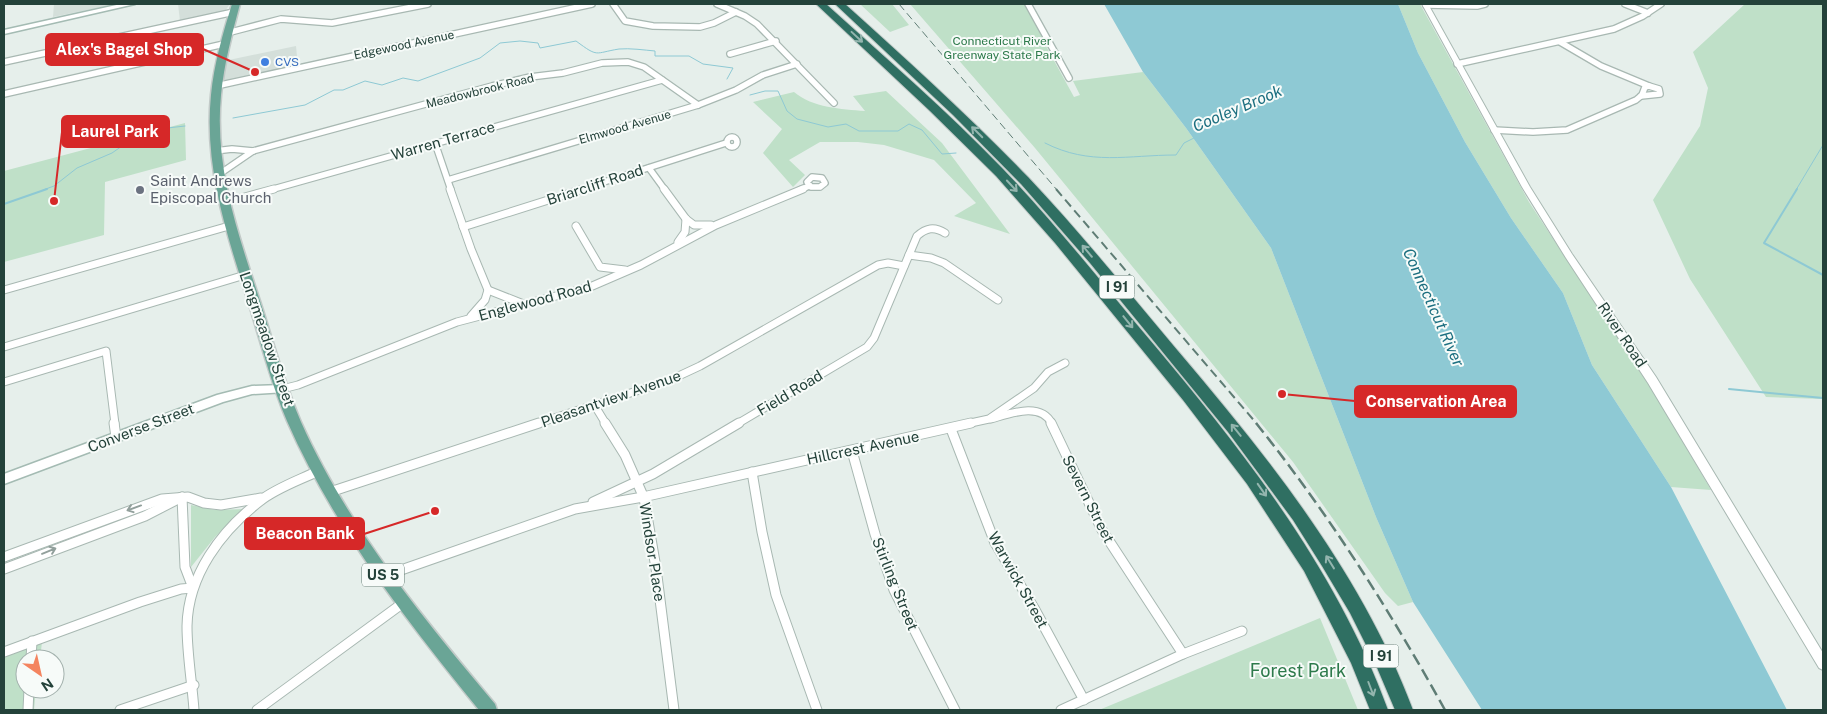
<svg xmlns="http://www.w3.org/2000/svg" width="1827" height="714" font-family="'Public Sans',sans-serif">
	<style>
		.built { fill: #d4dfda }
		.green { fill: #bfe0c8 }
		.water { fill: #8ec9d4 }
		.lines { fill: none; stroke-linecap: round; stroke-linejoin: round }
		.stream-far1 { stroke: #8ec9d4; stroke-width: 1 }
		.stream { stroke: #8ec9d4; stroke-width: 2 }
		.minor-far2-casing { stroke: #a8b8b2; stroke-width: 8 }
		.minor-far1-casing { stroke: #a8b8b2; stroke-width: 9 }
		.minor-casing { stroke: #a8b8b2; stroke-width: 11 }
		.tertiary-casing { stroke: #a8b8b2; stroke-width: 2 }
		.secondary-casing { stroke: #a4bbb3; stroke-width: 3 }
		.primary-casing { stroke: #c2cac8; stroke-width: 3 }
		.motorway-casing { stroke: #c2cac8; stroke-width: 2 }
		.minor-far2 { stroke: #fff; stroke-width: 5.5 }
		.minor-far1 { stroke: #fff; stroke-width: 7 }
		.minor { stroke: #fff; stroke-width: 9 }
		.tertiary { fill: #fff; fill-rule: evenodd }
		.secondary { fill: #fff; fill-rule: evenodd }
		.primary { fill: #6aa596; fill-rule: evenodd }
		.motorway { fill: #2f6f62; fill-rule: evenodd }
		.rail-far2 { stroke: #5f7d75; stroke-width: 1; stroke-dasharray: 8 4; stroke-linecap: butt }
		.rail-far1 { stroke: #5f7d75; stroke-width: 2; stroke-dasharray: 9 5; stroke-linecap: butt }
		.rail { stroke: #5f7d75; stroke-width: 2.5; stroke-dasharray: 12 5.5; stroke-linecap: butt }
		.oneway { stroke: #93b5ae }
		.oneway2 { stroke: #92a09c }
		.shop-dot { fill: #3f7fe0; stroke: #f7fbf9; stroke-width: 2 }
		.worship-dot { fill: #6b7280; stroke: #f7fbf9; stroke-width: 2 }
		.labels { text-anchor: middle; stroke-width: 4; stroke-linejoin: round; paint-order: stroke }
		.far-park-label { font-size: 12px; fill: #2d7a4b; stroke: #f7fbf9 }
		.far-street-label { font-size: 12px; fill: #24423a; stroke: #f7fbf9 }
		.far-shop-label { font-size: 12px; fill: #366cbe; stroke: #f7fbf9; text-anchor: start }
		.shield { fill: #f7fbf9; stroke: #637a73; stroke-width: 1 }
		.shield-label { font-size: 14px; font-weight: bold; fill: #24423a }
		.street-label { font-size: 15px; fill: #24423a; stroke: #f7fbf9 }
		.worship-label { font-size: 15px; fill: #5b616d; stroke: #f7fbf9; text-anchor: start }
		.water-label { font-size: 16px; font-style: italic; fill: #1c6f80; stroke: #f7fbf9 }
		.near-park-label { font-size: 18px; fill: #2d7a4b; stroke: #f7fbf9 }
		.leader { fill: none; stroke: #d62828; stroke-width: 2 }
		.callout-dot { fill: #d62828; stroke: #f7fbf9; stroke-width: 2 }
		.callout { fill: #d62828; stroke: #d62828; stroke-width: 2 }
		.callout-label { font-size: 16px; text-anchor: middle; font-weight: bold; fill: #fff }
	</style>
	<rect width="100%" height="100%" fill="#e6efeb"/>
	<g class="built">
		<path d="M54 4H116L53 17Z"/>
		<path d="M178 4H230L225 11 180 21Z"/>
		<path d="M296 46 298 67 221 83 224 61Z"/>
	</g>
	<g class="green">
		<path d="M860 4H892L909 25 890 32Z"/>
		<path d="M910 4H1027L1046 46 1074 97 1080 95 1073 81 1143 72 1186 128 1271 248 1376 517 1413 602 1398 606 1385 593 1293 462 1035 148Z"/>
		<path d="M1398 4H1420L1529 202 1660 402 1711 490 1671 487 1592 365 1563 293 1511 218 1465 142 1418 53Z"/>
		<path d="M1745 4H1823V399L1766 397 1690 279 1653 200 1700 126 1708 88 1693 52Z"/>
		<path d="M886 91 942 143 1010 234 954 216 976 203 934 160 884 145 858 142H820L789 160 805 175 793 187 763 153 782 129 753 102 794 92C813 108 841 109 865 111L853 96Z"/>
		<path d="M185 123 186 160 105 182 104 235 4 262V171Z"/>
		<path d="M191 505 215 510 244 509 215 537 191 567Z"/>
		<path d="M1320 618 1358 710H1099Z"/>
		<path d="M42 642 40 659H25V689H36L34 710H4V652Z"/>
	</g>
	<path class="water" d="M1104 4H1398L1418 53 1465 142 1511 218 1563 293 1592 365 1671 487 1787 710H1482L1413 602 1376 517 1271 248 1186 128 1143 72Z"/>
	<g class="lines">
		<g class="stream-far1">
			<path d="M750 95 765 91H778L787 111 797 119 828 127 846 124 859 131H898L909 124 922 130 942 154 956 153"/>
			<path d="M233 118 305 105 334 90H343L365 81 382 85 403 78 418 81 480 58 500 43 520 41 538 43 540 48 576 41C599 58 594 53 619 49 630 48 644 50 655 51V56H689L703 64 733 68 727 79"/>
			<path d="M1045 143C1090 166 1128 155 1176 155L1184 143 1194 138"/>
			<path d="M43 190 54 186 77 168 112 153 135 137 150 130 185 126"/>
			<path d="M1796 190 1823 145"/>
		</g>
		<g class="stream">
			<path d="M1797 189 1764 243 1823 275"/>
			<path d="M4 204 47 189"/>
			<path d="M1729 389 1823 398"/>
		</g>
		<g class="minor-far2-casing">
			<g id="minor-far2">
				<path d="M613 4 625 21 653 26 700 27 714 23 736 12"/>
				<path d="M717 4 745 16 757 24 834 103"/>
				<path d="M1028 4 1069 78"/>
				<path d="M1625 4 1648 13"/>
				<path d="M1426 5 1477 6 1485 4"/>
				<path d="M227 33 281 19 332 23 428 4"/>
				<path d="M730 54 776 41"/>
				<path d="M4 62 234 12"/>
				<path d="M1457 64 1614 29 1643 16 1661 4"/>
				<path d="M216 86 592 4"/>
				<path d="M4 94 224 44"/>
				<path d="M1641 96 1660 94 1659 89 1649 86"/>
				<path d="M1494 130 1533 132 1567 130 1636 100 1642 95 1645 87 1649 86 1601 66 1560 42"/>
				<circle cx="732" cy="142" r="5"/>
				<path d="M435 143 451 190"/>
				<path d="M215 151 232 149 253 151"/>
				<path d="M649 168 665 190"/>
				<path d="M218 175 253 151 492 86 530 77 563 73 602 63 628 62 644 67 698 105"/>
				<path d="M812 177 822 178 825 183 820 187H811L807 182Z"/>
				<path d="M448 180 698 105 736 90 763 75 797 64"/>
				<path d="M270 190 662 80"/>
				<path d="M579 190 726 143"/>
				<path d="M800 190 809 186"/>
			</g>
		</g>
		<g class="minor-far1-casing">
			<g id="minor-far1">
				<path d="M450 189 471 249 488 290 485 300 471 316"/>
				<path d="M664 189 686 219 694 225H711"/>
				<path d="M223 203 274 189"/>
				<path d="M576 226 600 267 625 270"/>
				<path d="M463 227 583 189"/>
				<path d="M678 242 685 232 686 219"/>
				<path d="M909 255 931 258 944 263 998 300"/>
				<path d="M4 290 229 226"/>
				<path d="M488 290 521 303"/>
				<path d="M4 347 245 275"/>
				<path d="M4 382 106 351 115 424"/>
				<path d="M282 389 298 385 457 322 590 287 641 265 716 225 803 189"/>
				<path d="M595 406 606 424"/>
				<path d="M991 419C1009 414 1041 401 1052 424"/>
				<path d="M536 424 670 380 700 366 878 265 888 263 904 266"/>
				<path d="M737 424 867 347 874 338 917 236C926 228 934 226 945 233"/>
				<path d="M966 424 989 419 1034 388 1048 372 1065 363"/>
			</g>
		</g>
		<g class="minor-casing">
			<g id="minor">
				<path d="M114 423 116 437"/>
				<path d="M605 423 625 455 644 498 656 568 674 710"/>
				<path d="M1051 423 1102 530 1183 654"/>
				<path d="M951 429 995 543 1034 608 1084 700"/>
				<path d="M852 451 875 534 894 590 955 710"/>
				<path d="M752 472 762 532 776 595 817 710"/>
				<path d="M330 492 539 423"/>
				<path d="M593 502 653 474 739 423"/>
				<path d="M4 557 162 499 188 497 204 503 221 505 261 498"/>
				<path d="M4 569 145 516 182 497"/>
				<path d="M384 576 575 509 643 497 971 423"/>
				<path d="M4 652 140 602 181 589 193 588 185 567 182 497"/>
				<path d="M31 659 32 641"/>
				<path d="M28 710 29 689"/>
				<path d="M120 710 194 685"/>
				<path d="M194 710C192 682 187 654 187 626 188 575 221 531 260 501 276 488 300 480 318 471"/>
				<path d="M257 710 403 603"/>
				<path d="M1061 710 1183 654 1242 631"/>
			</g>
		</g>
		<g class="tertiary-casing">
			<path id="tertiary" d="M1422 4H1428L1530 187 1572 254 1656 377 1823 653V670L1819 668 1648 383 1566 258 1522 187Z"/>
		</g>
		<g class="secondary-casing">
			<g id="secondary">
				<path d="M121 4H135L4 34V30Z"/>
				<path d="M282 385 286 386 288 389 286 392 252 394 223 402 4 484V474L217 395 252 386Z"/>
			</g>
		</g>
		<g class="primary-casing">
			<path id="primary" d="M232 4H240C232 34 224 64 221 95 214 167 238 234 260 301 273 341 284 383 301 422 348 527 422 617 495 704L497 710H479C406 620 334 528 287 421 270 381 260 339 247 298 226 232 204 166 211 95 214 64 223 33 232 4Z"/>
		</g>
		<g class="motorway-casing">
			<g id="motorway">
				<path d="M816 4H826C886 58 947 111 1003 169 1057 225 1105 287 1155 346 1248 457 1338 573 1388 710H1370L1351 663 1304 571 1247 484 1183 400 1055 243 996 176 930 111Z"/>
				<path d="M835 4H845C907 60 970 117 1028 177 1081 233 1129 293 1178 351 1270 459 1363 576 1413 710H1395L1375 663 1350 613 1322 566 1293 520 1228 432 1090 263 1021 184 953 115Z"/>
			</g>
		</g>
		<use href="#minor-far2" class="minor-far2"/>
		<use href="#minor-far1" class="minor-far1"/>
		<use href="#minor" class="minor"/>
		<use href="#tertiary" class="tertiary"/>
		<use href="#secondary" class="secondary"/>
		<use href="#primary" class="primary"/>
		<use href="#motorway" class="motorway"/>
		<path class="rail-far2" d="M899 4 1057 190"/>
		<path class="rail-far1" d="M1056 189 1257 424"/>
		<path class="rail" d="M1256 423C1328 513 1389 609 1445 710"/>
	</g>
	<defs><path id="oneway-shaft" d="M-6 0H5M1.5-3L5.5 0L1.5 3" fill="none" stroke-width="1.6" stroke-linecap="round" stroke-linejoin="round" transform="scale(1.25)"/></defs>
	<g class="oneway">
		<use href="#oneway-shaft" transform="translate(857 37) rotate(43)"/>
		<use href="#oneway-shaft" transform="translate(977 132) rotate(-135)"/>
		<use href="#oneway-shaft" transform="translate(1012 186) rotate(47)"/>
		<use href="#oneway-shaft" transform="translate(1087 251) rotate(-130)"/>
		<use href="#oneway-shaft" transform="translate(1128 322) rotate(51)"/>
		<use href="#oneway-shaft" transform="translate(1236 430) rotate(-129)"/>
		<use href="#oneway-shaft" transform="translate(1262 490) rotate(55)"/>
		<use href="#oneway-shaft" transform="translate(1330 562) rotate(-122)"/>
		<use href="#oneway-shaft" transform="translate(1371 689) rotate(69)"/>
	</g>
	<g class="oneway2">
		<use href="#oneway-shaft" transform="translate(134 508) rotate(160)"/>
		<use href="#oneway-shaft" transform="translate(49 551) rotate(-22)"/>
	</g>
	<circle class="shop-dot" cx="265" cy="62" r="5"/>
	<circle class="worship-dot" cx="140" cy="190" r="5"/>
	<g class="labels">
		<g class="far-park-label">
			<text x="1002" y="45">Connecticut River<tspan x="1002" dy="14">Greenway State Park</tspan></text>
		</g>
		<g class="far-street-label">
			<text transform="translate(404 45) rotate(-12)" y="4">Edgewood Avenue</text>
			<text transform="translate(480 91) rotate(-14)" y="4">Meadowbrook Road</text>
			<text transform="translate(625 127) rotate(-16)" y="4">Elmwood Avenue</text>
		</g>
		<g class="far-shop-label">
			<text x="275" y="66">CVS</text>
		</g>
		<g class="shield">
			<rect x="1099.5" y="275.5" width="35" height="23" rx="4"/>
			<rect x="362" y="563.5" width="42" height="23" rx="4"/>
			<rect x="1363.5" y="644.5" width="35" height="23" rx="4"/>
		</g>
		<g class="shield-label">
			<text x="1117" y="292">I 91</text>
			<text x="383" y="580">US 5</text>
			<text x="1381" y="661">I 91</text>
		</g>
		<g class="street-label">
			<text transform="translate(443 141) rotate(-16)" y="5">Warren Terrace</text>
			<text transform="translate(595 185) rotate(-18)" y="5">Briarcliff Road</text>
			<text transform="translate(535 301) rotate(-15)" y="5">Englewood Road</text>
			<text transform="translate(1622 335) rotate(56)" y="5">River Road</text>
			<text transform="translate(267 339) rotate(71)" y="5">Longmeadow Street</text>
			<text transform="translate(790 393) rotate(-31)" y="5">Field Road</text>
			<text transform="translate(611 399) rotate(-19)" y="5">Pleasantview Avenue</text>
			<text transform="translate(141 428) rotate(-21)" y="5">Converse Street</text>
			<text transform="translate(863 448) rotate(-12)" y="5">Hillcrest Avenue</text>
			<text transform="translate(1088 499) rotate(63)" y="5">Severn Street</text>
			<text transform="translate(652 552) rotate(81)" y="5">Windsor Place</text>
			<text transform="translate(1018 580) rotate(61)" y="5">Warwick Street</text>
			<text transform="translate(895 584) rotate(68)" y="5">Stirling Street</text>
		</g>
		<g class="worship-label">
			<text x="150" y="186">Saint Andrews<tspan x="150" dy="17">Episcopal Church</tspan></text>
		</g>
		<g class="water-label">
			<text transform="translate(1237 108) rotate(-23)" y="6">Cooley Brook</text>
			<text transform="translate(1434 307) rotate(66)" y="6">Connecticut River</text>
		</g>
		<g class="near-park-label">
			<text x="1298" y="677">Forest Park</text>
		</g>
	</g>
	<path class="leader" d="M255 72L203 49M54 201L62 132M1282 394L1355 401M435 511L364 534"/>
	<g class="callout-dot">
		<circle cx="255" cy="72" r="5"/>
		<circle cx="54" cy="201" r="5"/>
		<circle cx="1282" cy="394" r="5"/>
		<circle cx="435" cy="511" r="5"/>
	</g>
	<g class="callout">
		<rect x="46" y="34" width="157" height="31" rx="5"/>
		<rect x="62" y="116" width="107" height="31" rx="5"/>
		<rect x="1355" y="386" width="161" height="31" rx="5"/>
		<rect x="245" y="518" width="119" height="31" rx="5"/>
	</g>
	<g class="callout-label">
		<text x="124" y="55">Alex's Bagel Shop</text>
		<text x="115" y="137">Laurel Park</text>
		<text x="1436" y="407">Conservation Area</text>
		<text x="305" y="539">Beacon Bank</text>
	</g>
	<rect width="1827" height="714" fill="none" stroke="#24423a" stroke-width="10"/>
	<g transform="translate(40 674) rotate(146)"><circle r="24" fill="#f7fbf9" stroke="#a3b1ad"/>
	<path d="M0-4L9 19L0 12L-9 19Z" fill="#f4845f"/>
	<text y="-8" font-size="14" font-weight="bold" text-anchor="middle" fill="#24423a">N</text>
	</g>
</svg>
